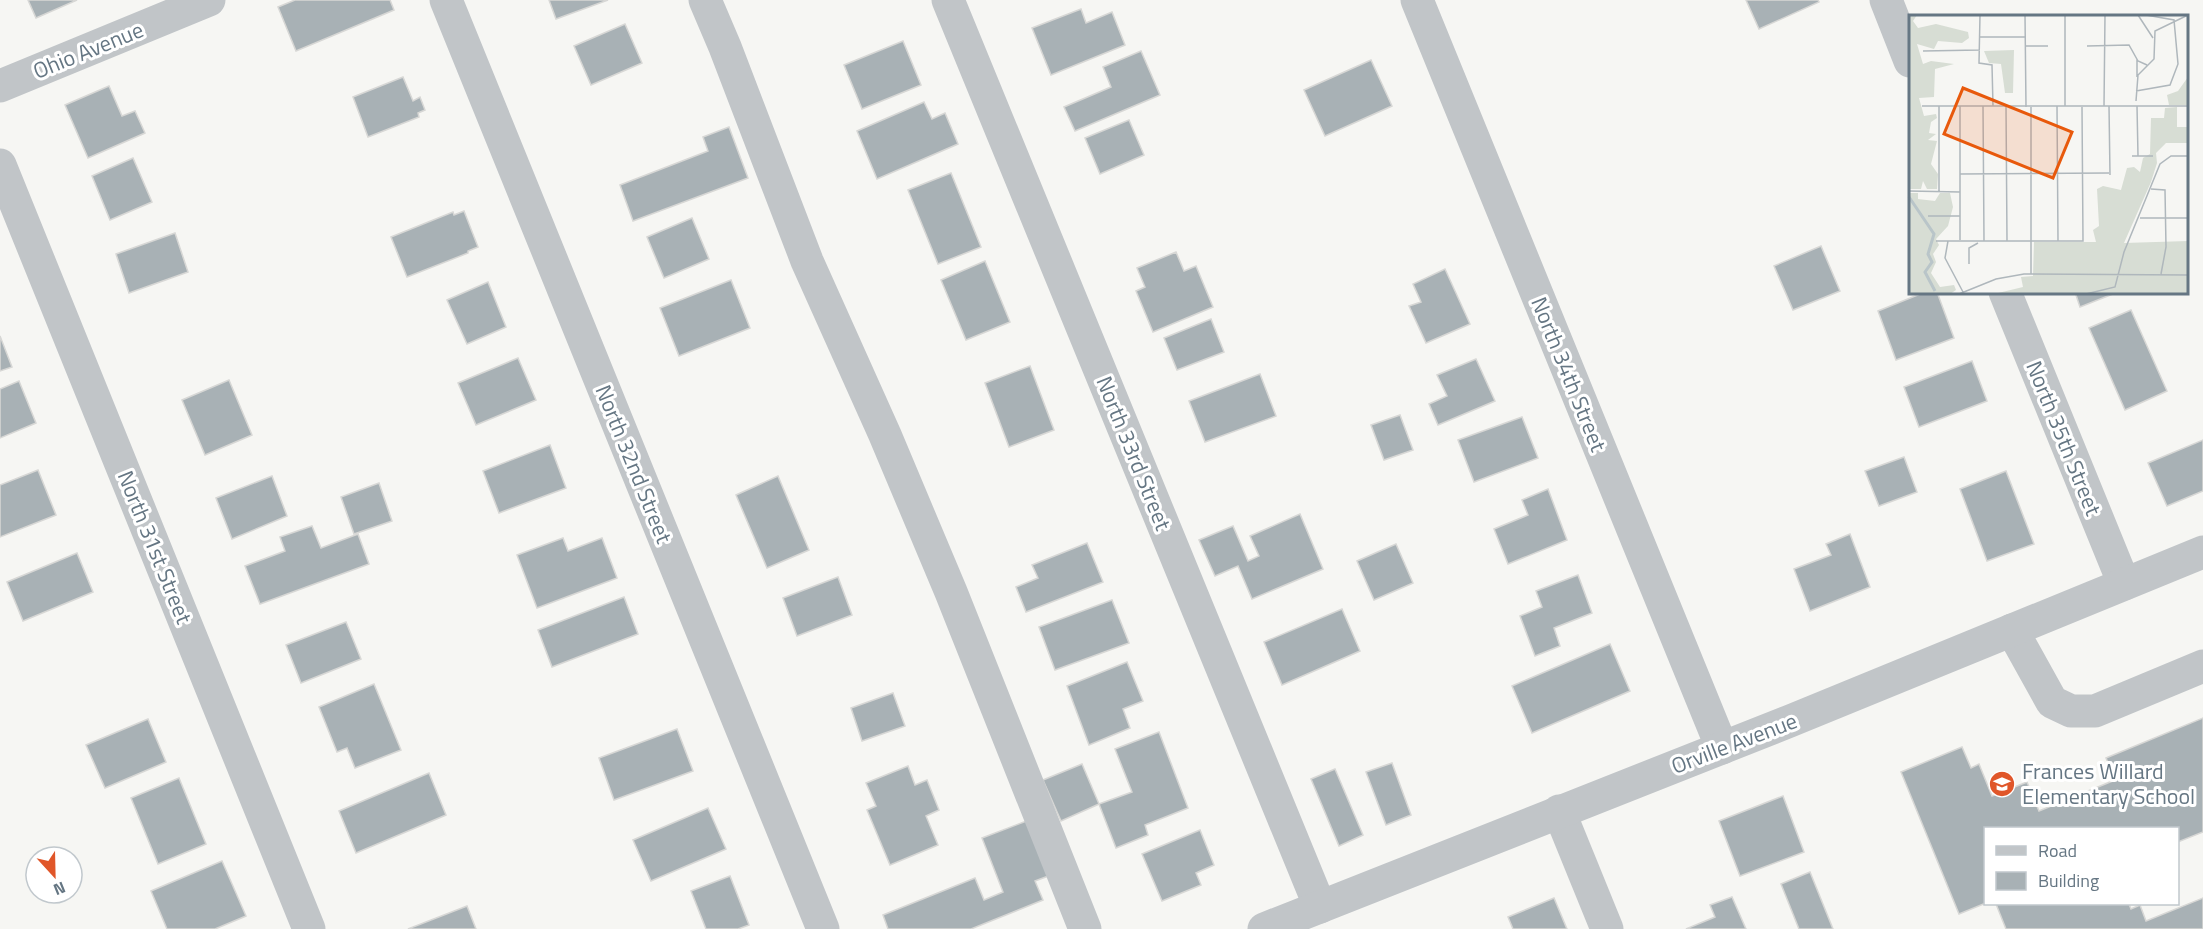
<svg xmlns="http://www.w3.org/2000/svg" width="2203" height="929" font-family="'Titillium Web',sans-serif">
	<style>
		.building { fill: #a8b1b5; stroke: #d7d7d5; stroke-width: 1.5 }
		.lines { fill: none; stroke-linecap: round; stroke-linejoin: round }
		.minor { stroke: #c1c5c8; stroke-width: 33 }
		.labels { text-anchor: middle; stroke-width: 6; stroke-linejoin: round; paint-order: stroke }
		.street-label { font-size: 22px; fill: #657683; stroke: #fff }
		.poi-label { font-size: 22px; fill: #657683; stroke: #fff; text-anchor: start }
		.inset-river { fill: none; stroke: #b9c5c9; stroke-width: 3 }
		.inset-road { fill: none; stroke: #afb7bc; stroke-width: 1.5 }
		.view { fill: #e8590c; fill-opacity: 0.15; stroke: #e8590c; stroke-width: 3 }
		.inset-edge { fill: none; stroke: #657683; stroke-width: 3 }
	</style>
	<rect width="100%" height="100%" fill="#f6f6f3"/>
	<g class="building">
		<path d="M28 0H77L36 18Z"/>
		<path d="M295 0H390L394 10 296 51 278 7Z"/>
		<path d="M549 0H608L556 19Z"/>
		<path d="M1746 0H1818L1819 2 1759 29Z"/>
		<path d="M1081 9 1086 23 1112 12 1125 45 1051 75 1032 28Z"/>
		<path d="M625 24 642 63 591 85 574 46Z"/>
		<path d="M903 41 921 85 862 109 844 65Z"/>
		<path d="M1141 51 1160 95 1075 131 1064 107 1111 87 1103 67Z"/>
		<path d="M1371 60 1392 106 1325 136 1304 90Z"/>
		<path d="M403 77 413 101 420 97 425 110 418 113 419 117 368 137 353 97Z"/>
		<path d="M109 86 122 116 135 111 145 133 88 158 65 105Z"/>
		<path d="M924 102 932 119 945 113 958 144 877 179 857 131Z"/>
		<path d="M1129 120 1144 155 1100 174 1085 138Z"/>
		<path d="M729 127 748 178 633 221 620 185 708 151 703 137Z"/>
		<path d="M133 158 152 202 110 220 92 176Z"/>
		<path d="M951 173 981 247 938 264 908 190Z"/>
		<path d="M464 211 478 247 468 251V253L407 277 391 237 453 212 454 215Z"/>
		<path d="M692 218 709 259 664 278 647 237Z"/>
		<path d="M175 233 188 272 129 293 116 254Z"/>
		<path d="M1821 246 1840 291 1793 310 1774 266Z"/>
		<path d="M1176 252 1184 271 1196 266 1213 307 1153 332 1136 291 1145 287 1137 268Z"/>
		<path d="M985 261 1010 322 966 340 941 280Z"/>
		<path d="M1445 269 1470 324 1426 343 1409 306 1421 302 1413 284Z"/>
		<path d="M731 280 750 328 679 356 660 308Z"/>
		<path d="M488 282 506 327 467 344 447 300Z"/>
		<path d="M1925 292H1937L1954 338 1896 360 1878 311Z"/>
		<path d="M2075 292H2118L2080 307Z"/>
		<path d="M2131 310 2167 391 2125 410 2089 328Z"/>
		<path d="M1211 319 1224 352 1177 370 1164 338Z"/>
		<path d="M0 336 12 367 0 371Z"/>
		<path d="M518 358 536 400 476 425 458 383Z"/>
		<path d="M1476 359 1495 401 1438 425 1429 404 1447 396 1437 375Z"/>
		<path d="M1972 361 1987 401 1919 427 1904 387Z"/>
		<path d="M1030 366 1054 430 1009 447 985 383Z"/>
		<path d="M1260 374 1276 416 1205 442 1189 401Z"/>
		<path d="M229 380 252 435 205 455 182 400Z"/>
		<path d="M19 381 36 423 0 438V389Z"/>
		<path d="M1400 415 1413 450 1384 460 1371 425Z"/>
		<path d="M1522 417 1538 458 1474 482 1458 440Z"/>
		<path d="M2203 440V491L2167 506 2148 463Z"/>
		<path d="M550 445 566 488 499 513 483 471Z"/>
		<path d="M1904 457 1917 492 1879 506 1865 471Z"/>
		<path d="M38 470 56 515 0 537V485Z"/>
		<path d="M2006 471 2034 544 1987 561 1960 489Z"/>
		<path d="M272 476 287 516 232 539 216 498Z"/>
		<path d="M778 476 809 550 767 568 736 495Z"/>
		<path d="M379 483 392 521 354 534 341 497Z"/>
		<path d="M1548 489 1567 540 1508 564 1494 529 1528 515 1522 500Z"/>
		<path d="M1300 514 1323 569 1252 599 1238 566 1215 576 1199 540 1233 526 1248 561 1259 556 1250 536Z"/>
		<path d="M312 526 321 548 358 534 369 564 260 604 245 566 285 551 280 537Z"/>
		<path d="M1850 534 1870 587 1810 611 1794 569 1831 555 1826 544Z"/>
		<path d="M563 538 568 551 602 538 617 578 537 608 517 555Z"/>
		<path d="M1087 543 1103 582 1026 612 1016 587 1038 578 1032 565Z"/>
		<path d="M1396 544 1413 583 1374 600 1357 561Z"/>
		<path d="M77 553 93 592 23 621 7 582Z"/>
		<path d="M1578 575 1592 613 1554 628 1560 646 1535 656 1520 616 1542 607 1536 591Z"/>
		<path d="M838 577 852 615 797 636 783 598Z"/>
		<path d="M624 597 638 634 552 667 538 630Z"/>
		<path d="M1112 600 1129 643 1055 670 1039 627Z"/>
		<path d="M1342 609 1360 651 1282 685 1264 642Z"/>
		<path d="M346 622 361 659 301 683 286 645Z"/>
		<path d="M1610 644 1630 691 1532 733 1512 686Z"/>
		<path d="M1127 662 1143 701 1123 709 1130 728 1089 745 1067 686Z"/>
		<path d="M374 684 401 750 355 768 347 748 337 752 319 707Z"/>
		<path d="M893 693 905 726 862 741 851 708Z"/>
		<path d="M2203 718V832L2178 842V828H1986V903L1959 914 1901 772 1962 747 1971 768 1979 764 1992 796 2027 782 2039 811 2115 780 2106 758Z"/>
		<path d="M148 719 166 762 105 788 86 745Z"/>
		<path d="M677 729 693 771 614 800 599 758Z"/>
		<path d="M1159 732 1188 808 1145 825 1148 835 1116 848 1099 804 1132 792 1115 749Z"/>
		<path d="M1392 763 1411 815 1386 825 1366 772Z"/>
		<path d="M1082 764 1099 804 1061 821 1043 780Z"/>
		<path d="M908 766 915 785 927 780 939 810 926 816 938 845 890 865 867 810 876 806 866 783Z"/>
		<path d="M1335 769 1363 835 1339 846 1311 779Z"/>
		<path d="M429 773 446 815 356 853 339 811Z"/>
		<path d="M179 778 206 844 158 864 131 798Z"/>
		<path d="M1783 796 1804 852 1740 876 1719 821Z"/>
		<path d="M708 808 726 849 651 881 633 840Z"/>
		<path d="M1029 820 1051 875 1035 881 1043 900 971 929H888L883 915 975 878 984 900 1003 892 982 838Z"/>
		<path d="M1200 830 1214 865 1196 873 1201 885 1162 901 1142 854Z"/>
		<path d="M222 861 246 916 215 929H167L151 891Z"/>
		<path d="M1810 872 1833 929H1799L1781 884Z"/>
		<path d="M730 876 749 925 738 929H706L691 891Z"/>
		<path d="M1732 897 1746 929H1686L1715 917 1710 905Z"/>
		<path d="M1554 898 1567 929H1513L1508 917Z"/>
		<path d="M2203 898V929H2006L1996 904H2129L2131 909 2140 905 2146 921Z"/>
		<path d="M467 906 476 929H408Z"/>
	</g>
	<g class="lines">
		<g class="minor">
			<path d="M446 0 823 929"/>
			<path d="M705 0 725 47 807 261 885 435 951 592 1085 929"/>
			<path d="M948 0 1320 907"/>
			<path d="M1417 0 1722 748"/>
			<path d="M1886 0 1910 61"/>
			<path d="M0 86 209 0"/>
			<path d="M0 165 309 929"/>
			<path d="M2005 292 2124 584"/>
			<path d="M2012 630 2052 702 2071 711H2095L2203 666"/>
			<path d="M1559 811 1607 929"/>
			<path d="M1264 929 1790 721 2203 552"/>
		</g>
	</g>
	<defs>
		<g id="school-disc" transform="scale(1.35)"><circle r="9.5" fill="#e05629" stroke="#fff"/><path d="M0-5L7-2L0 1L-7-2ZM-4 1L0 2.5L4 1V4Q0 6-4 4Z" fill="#fff"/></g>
	</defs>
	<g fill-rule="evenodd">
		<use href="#school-disc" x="2002" y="784"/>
	</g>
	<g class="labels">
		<g class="street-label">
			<text transform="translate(88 50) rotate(-22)" y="8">Ohio Avenue</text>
			<text transform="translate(1569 374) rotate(68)" y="8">North 34th Street</text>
			<text transform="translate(2064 438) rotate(68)" y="8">North 35th Street</text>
			<text transform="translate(1134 453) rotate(68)" y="8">North 33rd Street</text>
			<text transform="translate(634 464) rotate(68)" y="8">North 32nd Street</text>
			<text transform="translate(155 547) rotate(68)" y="8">North 31st Street</text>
			<text transform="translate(1734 743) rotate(-21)" y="8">Orville Avenue</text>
		</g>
		<g class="poi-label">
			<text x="2022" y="779">Frances Willard<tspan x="2022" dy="25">Elementary School</tspan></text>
		</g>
	</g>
	<g transform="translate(1909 15)">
		<rect width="279" height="279" fill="#f6f6f3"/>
		<path d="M0 0H8L4 6 9 13 27 9 59 17 60 23 53 28 29 26 25 34 8 29 14 49 22 46 45 49 26 54 25 82 10 83 15 101 27 99 28 103 22 107 20 118 27 119 19 125 28 126 22 149 29 159 28 174H18L14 166 12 174H0ZM105 35 104 78H96L92 49 80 48 75 36ZM279 62V90H260L258 80 269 76ZM268 92V112H279V128H257L247 138 248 148 242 167 215 228 279 226V279H85L114 272 112 262 124 261 125 227H187L184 215 190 211 188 174 194 171 212 175 218 153 225 152 231 157 234 143 241 139 242 103H255L256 93ZM0 178H9V184L26 186 31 178H41L44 192 39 211 27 224 30 230 24 239 27 247 22 258 31 272 45 270 47 275 41 279H0Z" fill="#d7ddd4"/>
		<path class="inset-river" d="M0 182 25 219 19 239 23 247 16 257 26 276"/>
		<path class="inset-road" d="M71 0 70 48 83 50 84 91M116 0 117 92M229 0 244 23M71 22H117M117 31H139M178 31 220 30 229 46 238 50M14 36 71 35M228 62V44M227 76 261 70 269 49 265 5 237 0M227 86 229 60 245 44 246 16 279 0M13 91H279M30 91V177M51 91V225M74 91 75 226M97 91 98 226M148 91 149 226M156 91V0M195 91 196 0M200 91 201 160M228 91 229 141M122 92V259M223 141H244M51 159 200 158M242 174 256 175 257 232 252 259M0 176 51 177M19 201H51M231 203H279M27 226H174L173 92M39 226 36 243 54 277M60 249V233L69 228M50 279 87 264 115 259 279 260M177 279 206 272 215 237 251 149 262 141H279"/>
		<path class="view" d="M54 73 163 117 144 163 35 119Z"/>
		<rect width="279" height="279" class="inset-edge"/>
	</g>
	<rect x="1984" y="827" width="195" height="78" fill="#ffffff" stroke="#c1c8cd" stroke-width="1.5"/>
	<rect x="1996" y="846" width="30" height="9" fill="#c1c5c8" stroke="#c1c8cd" stroke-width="1.5"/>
	<text x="2038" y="857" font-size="18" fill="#657683">Road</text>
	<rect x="1996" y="872" width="30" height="18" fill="#a8b1b5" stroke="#c1c8cd" stroke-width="1.5"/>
	<text x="2038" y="887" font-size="18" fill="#657683">Building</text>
	<g transform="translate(54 875) rotate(158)"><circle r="28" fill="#ffffff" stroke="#c1c8cd" stroke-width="1.5"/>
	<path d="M0-4.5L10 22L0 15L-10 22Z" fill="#e05629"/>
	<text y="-9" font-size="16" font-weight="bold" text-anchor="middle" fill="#657683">N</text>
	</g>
</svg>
